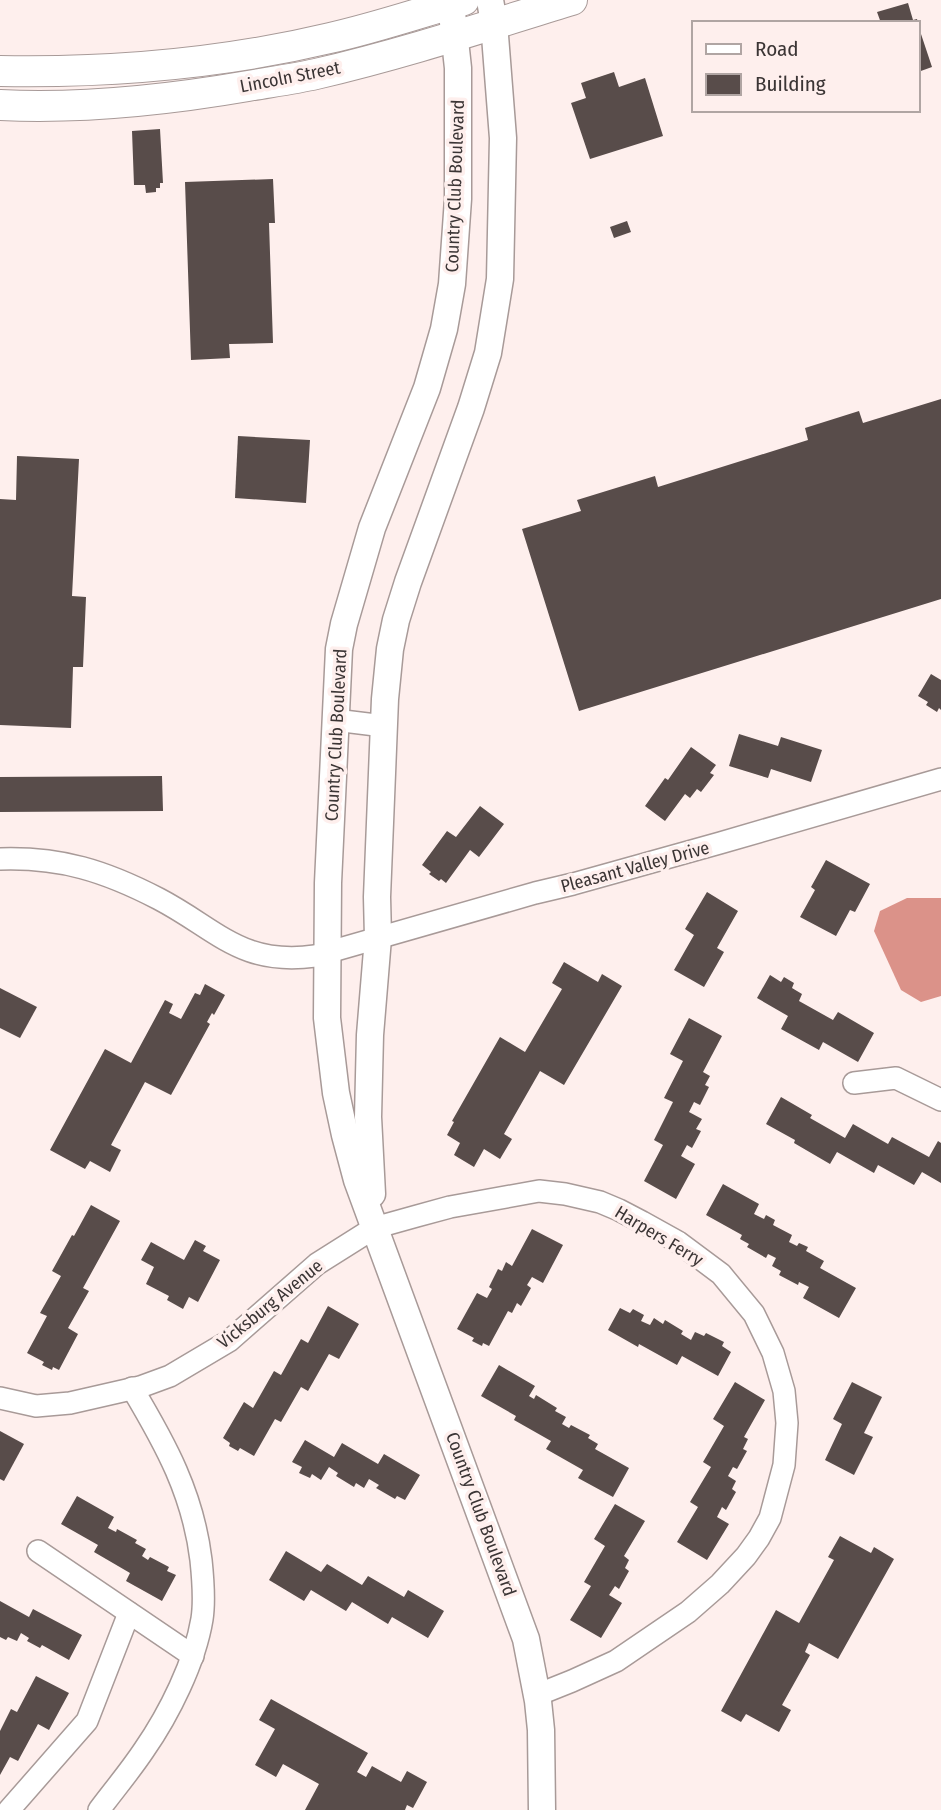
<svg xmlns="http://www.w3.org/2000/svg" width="941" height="1810" font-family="'Fira Sans Condensed',sans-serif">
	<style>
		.water { fill: #db9289 }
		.building { fill: #584c4a }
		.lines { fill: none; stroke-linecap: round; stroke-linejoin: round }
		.minor-casing { stroke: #a89a98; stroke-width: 24 }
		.tertiary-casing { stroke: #a89a98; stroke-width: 29 }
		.secondary-casing { stroke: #a89a98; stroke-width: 32 }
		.minor { stroke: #fff; stroke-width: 21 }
		.tertiary { stroke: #fff; stroke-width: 26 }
		.secondary { stroke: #fff; stroke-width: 30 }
		.labels { text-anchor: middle; stroke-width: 7; stroke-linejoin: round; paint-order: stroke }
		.street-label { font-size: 18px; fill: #3b3535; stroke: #feefed }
	</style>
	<rect width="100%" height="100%" fill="#feefed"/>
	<path class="water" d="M907 898H941V996L921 1002 901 990 874 931 880 911Z"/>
	<g class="building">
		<path d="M908 3 913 20 917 19 918 23H881L877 12Z"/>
		<path d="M918 25 932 67 918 72Z"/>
		<path d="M614 72 619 87 645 78 663 136 590 159 571 103 586 98 581 83Z"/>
		<path d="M160 129 163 183H160V188H156V192L146 193 145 185H134L132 131Z"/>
		<path d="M273 179 275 223H269L273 343 229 344 230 358 191 360 185 182Z"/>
		<path d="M627 221 631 232 614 238 610 227Z"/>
		<path d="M941 399V599L579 711 522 529 581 511 577 500 655 476 658 487 808 440 805 428 859 411 863 423Z"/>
		<path d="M238 436 310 440 306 503 235 498Z"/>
		<path d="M17 456 79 459 72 596 86 597 83 667H73L71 728 0 725V499L16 500Z"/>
		<path d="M931 674 941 680V710L939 708 937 712 926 705 928 702 918 696Z"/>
		<path d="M739 734 778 746 781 737 822 750 811 782 771 769 768 778 729 766Z"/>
		<path d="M691 747 716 765 710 773 714 775 701 792 697 789 690 798 685 794 665 821 645 806 665 778 668 780Z"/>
		<path d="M162 776 163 811 0 812V777Z"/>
		<path d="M480 806 504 824 479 857 470 850 446 883 441 879 439 881 429 874 431 872 422 865 447 831 456 837Z"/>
		<path d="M826 860 870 884 855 912 850 910 836 936 800 917 815 890 811 887Z"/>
		<path d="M707 892 738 911 717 948 724 952 704 987 674 970 694 935 685 929Z"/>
		<path d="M564 962 598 982 602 974 622 986 564 1085 540 1071 504 1134 512 1139 500 1159 484 1149 474 1167 454 1155 460 1143 447 1135 454 1122 452 1121 500 1037 525 1052 562 989 552 983Z"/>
		<path d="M770 975 781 982 784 977 794 983 792 988 802 994 799 1001 833 1020 838 1012 874 1033 858 1062 823 1042 819 1050 781 1029 788 1016 757 998Z"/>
		<path d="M205 984 225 995 214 1015 212 1013 207 1022 210 1024 171 1095 145 1082 111 1145 121 1150 110 1172 90 1161 85 1169 50 1150 105 1049 131 1063 165 1000 173 1004 169 1013 181 1019 195 993 200 995Z"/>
		<path d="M0 988 37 1007 20 1038 0 1028Z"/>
		<path d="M689 1018 722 1036 703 1072 710 1076 705 1085 709 1087 700 1105 694 1102 689 1112 702 1119 696 1129 701 1131 692 1148 687 1145 681 1156 695 1164 676 1199 644 1181 663 1145 654 1140 673 1102 664 1098 683 1061 670 1054Z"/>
		<path d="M781 1097 812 1115 810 1118 845 1138 853 1124 888 1144 892 1137 929 1157 938 1141 941 1143V1183L922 1172 914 1185 878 1165 874 1173 837 1152 830 1164 794 1143 795 1140 766 1124Z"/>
		<path d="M723 1184 759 1204 754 1214 764 1219 766 1215 775 1220 773 1225 792 1235 789 1242 797 1246 799 1243 808 1247 806 1251 824 1261 820 1268 856 1288 839 1318 803 1298 809 1287 799 1282 798 1285 779 1275 781 1271 772 1266 776 1258 768 1254 766 1258 747 1247 749 1244 740 1239 742 1235 706 1215Z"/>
		<path d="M91 1205 120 1221 83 1288 89 1291 68 1328 78 1334 59 1370 53 1367 52 1370 42 1365 44 1362 27 1353 47 1316 40 1313 61 1276 52 1271 72 1235 74 1236Z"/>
		<path d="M532 1229 563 1245 543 1283 532 1277 527 1285 531 1288 521 1306 517 1303 512 1313 508 1311 489 1346 483 1343 482 1346 472 1341 474 1338 457 1329 477 1293 487 1298 492 1289 489 1287 498 1269 502 1271 506 1262 512 1266Z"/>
		<path d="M195 1240 206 1246 203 1251 220 1260 198 1302 189 1297 183 1309 167 1300 169 1296 146 1284 154 1267 141 1260 151 1242 184 1260Z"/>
		<path d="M328 1306 359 1324 339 1359 329 1354 308 1391 301 1387 281 1422 275 1419 254 1456 240 1448 238 1451 229 1446 230 1443 223 1438 244 1402 253 1408 274 1371 281 1375 301 1339 308 1343Z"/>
		<path d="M620 1308 630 1313 633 1309 644 1315 641 1321 650 1325 654 1318 663 1324 665 1320 683 1331 681 1334 691 1340 695 1332 704 1336 706 1333 724 1342 722 1346 731 1352 718 1376 682 1356 677 1365 639 1344 638 1347 608 1330Z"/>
		<path d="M499 1365 535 1386 529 1396 534 1399 536 1395 557 1408 555 1411 566 1417 562 1424 569 1428 571 1425 590 1435 588 1438 598 1444 595 1449 629 1468 613 1497 578 1478 583 1470 546 1449 551 1441 514 1420 516 1416 481 1396Z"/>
		<path d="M735 1382 765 1400 744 1437 748 1439 743 1449 747 1451 737 1469 733 1467 728 1476 736 1481 732 1489 736 1492 726 1510 722 1507 717 1517 729 1524 707 1560 677 1542 698 1507 690 1502 711 1467 703 1462 724 1426 713 1419Z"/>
		<path d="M852 1382 882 1397 864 1433 873 1437 854 1475 825 1460 842 1424 833 1419Z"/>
		<path d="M0 1431 24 1444 4 1481 0 1479Z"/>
		<path d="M305 1440 334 1457 342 1443 378 1464 384 1454 420 1475 405 1500 397 1496 395 1499 376 1488 379 1485 369 1479 364 1488 356 1483 354 1487 336 1476 338 1473 329 1467 321 1480 312 1474 310 1478 299 1473 302 1467 292 1462Z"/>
		<path d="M77 1496 114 1517 108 1528 116 1532 117 1529 137 1540 135 1543 146 1549 142 1556 148 1560 150 1557 169 1567 167 1571 176 1575 162 1601 126 1581 130 1573 94 1552 98 1545 61 1524Z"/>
		<path d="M615 1504 645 1521 624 1556 629 1560 625 1568 629 1571 619 1589 615 1586 609 1595 622 1603 601 1638 570 1620 591 1586 584 1582 605 1546 594 1539Z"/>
		<path d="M840 1536 871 1553 874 1547 894 1559 838 1659 809 1643 805 1652 810 1655 782 1705 791 1710 779 1732 746 1714 741 1722 721 1711 776 1610 799 1623 834 1560 828 1557Z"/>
		<path d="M286 1551 321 1572 327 1564 362 1585 368 1576 404 1597 408 1590 444 1611 428 1638 392 1617 388 1624 352 1602 346 1611 311 1590 304 1601 269 1580Z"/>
		<path d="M0 1601 29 1617 33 1609 82 1635 69 1660 42 1645 40 1648 27 1641 29 1638 21 1633 17 1641 8 1637 6 1640 0 1637Z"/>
		<path d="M36 1676 69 1693 49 1730 38 1724 18 1761 10 1757 0 1775V1731L11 1709 17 1712Z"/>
		<path d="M271 1699 368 1753 357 1772 366 1777 372 1766 401 1782 407 1771 427 1782 413 1808 407 1805 405 1810H305L319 1784 283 1764 276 1777 255 1765 275 1729 259 1720Z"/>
	</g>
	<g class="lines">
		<g class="minor-casing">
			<g id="minor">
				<path d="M335 720 384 726"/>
				<path d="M0 859C61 857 105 871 159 899 218 930 241 966 315 956L535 893 573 884 720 843 941 779"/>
				<path d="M854 1083 896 1078 941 1100"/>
				<path d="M0 1398 36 1406 70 1403 140 1387 170 1376 229 1341 317 1264 374 1228 417 1216 450 1207 539 1191 565 1194 600 1202 619 1210 642 1222 678 1242 721 1274 754 1314 773 1353 784 1391 787 1423 784 1465 770 1518 759 1538 746 1556 720 1584 688 1612 616 1661 572 1681 537 1695"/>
				<path d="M38 1551 193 1656"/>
				<path d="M9 1810 87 1721 129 1613"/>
				<path d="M99 1810C114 1790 130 1771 144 1750 169 1714 195 1662 202 1619 205 1600 203 1579 201 1560 193 1494 166 1445 132 1388"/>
			</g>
		</g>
		<g class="tertiary-casing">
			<g id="tertiary">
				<path d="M451 4 458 68V199L452 284 444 329 427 388 372 528 344 624 339 649 328 883 327 1018 336 1093 345 1135 357 1180 526 1639 538 1701 541 1730 542 1810"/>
				<path d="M372 1194 368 1117 370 1035 378 938 377 897 385 699 390 649 396 620 408 582 471 408 488 353 500 279 503 138 494 23 490 0"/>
			</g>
		</g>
		<g class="secondary-casing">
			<g id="secondary">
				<path d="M0 71C112 73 221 64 330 38 375 28 419 13 464 0"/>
				<path d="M0 105C83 109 167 100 248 86 271 82 294 79 316 74 402 54 487 26 572 0"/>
			</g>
		</g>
		<use href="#minor" class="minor"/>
		<use href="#tertiary" class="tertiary"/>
		<use href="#secondary" class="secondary"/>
	</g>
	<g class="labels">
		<g class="street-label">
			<text transform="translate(290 77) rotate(-11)" y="6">Lincoln Street</text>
			<text transform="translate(455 186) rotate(-88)" y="6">Country Club Boulevard</text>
			<text transform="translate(336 735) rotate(-87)" y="6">Country Club Boulevard</text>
			<text transform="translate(635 867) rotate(-15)" y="6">Pleasant Valley Drive</text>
			<text transform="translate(659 1236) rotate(31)" y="6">Harpers Ferry</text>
			<text transform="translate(270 1304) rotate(-39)" y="6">Vicksburg Avenue</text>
			<text transform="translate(481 1514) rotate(70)" y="6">Country Club Boulevard</text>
		</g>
	</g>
	<rect x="692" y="21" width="228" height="91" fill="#feefed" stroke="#b0a5a3" stroke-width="2"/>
	<rect x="706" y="44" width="35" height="10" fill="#ffffff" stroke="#b0a5a3" stroke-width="2"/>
	<text x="755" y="56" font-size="21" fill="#3b3535">Road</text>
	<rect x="706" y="74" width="35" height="21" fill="#584c4a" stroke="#b0a5a3" stroke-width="2"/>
	<text x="755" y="91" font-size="21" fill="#3b3535">Building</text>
</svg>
